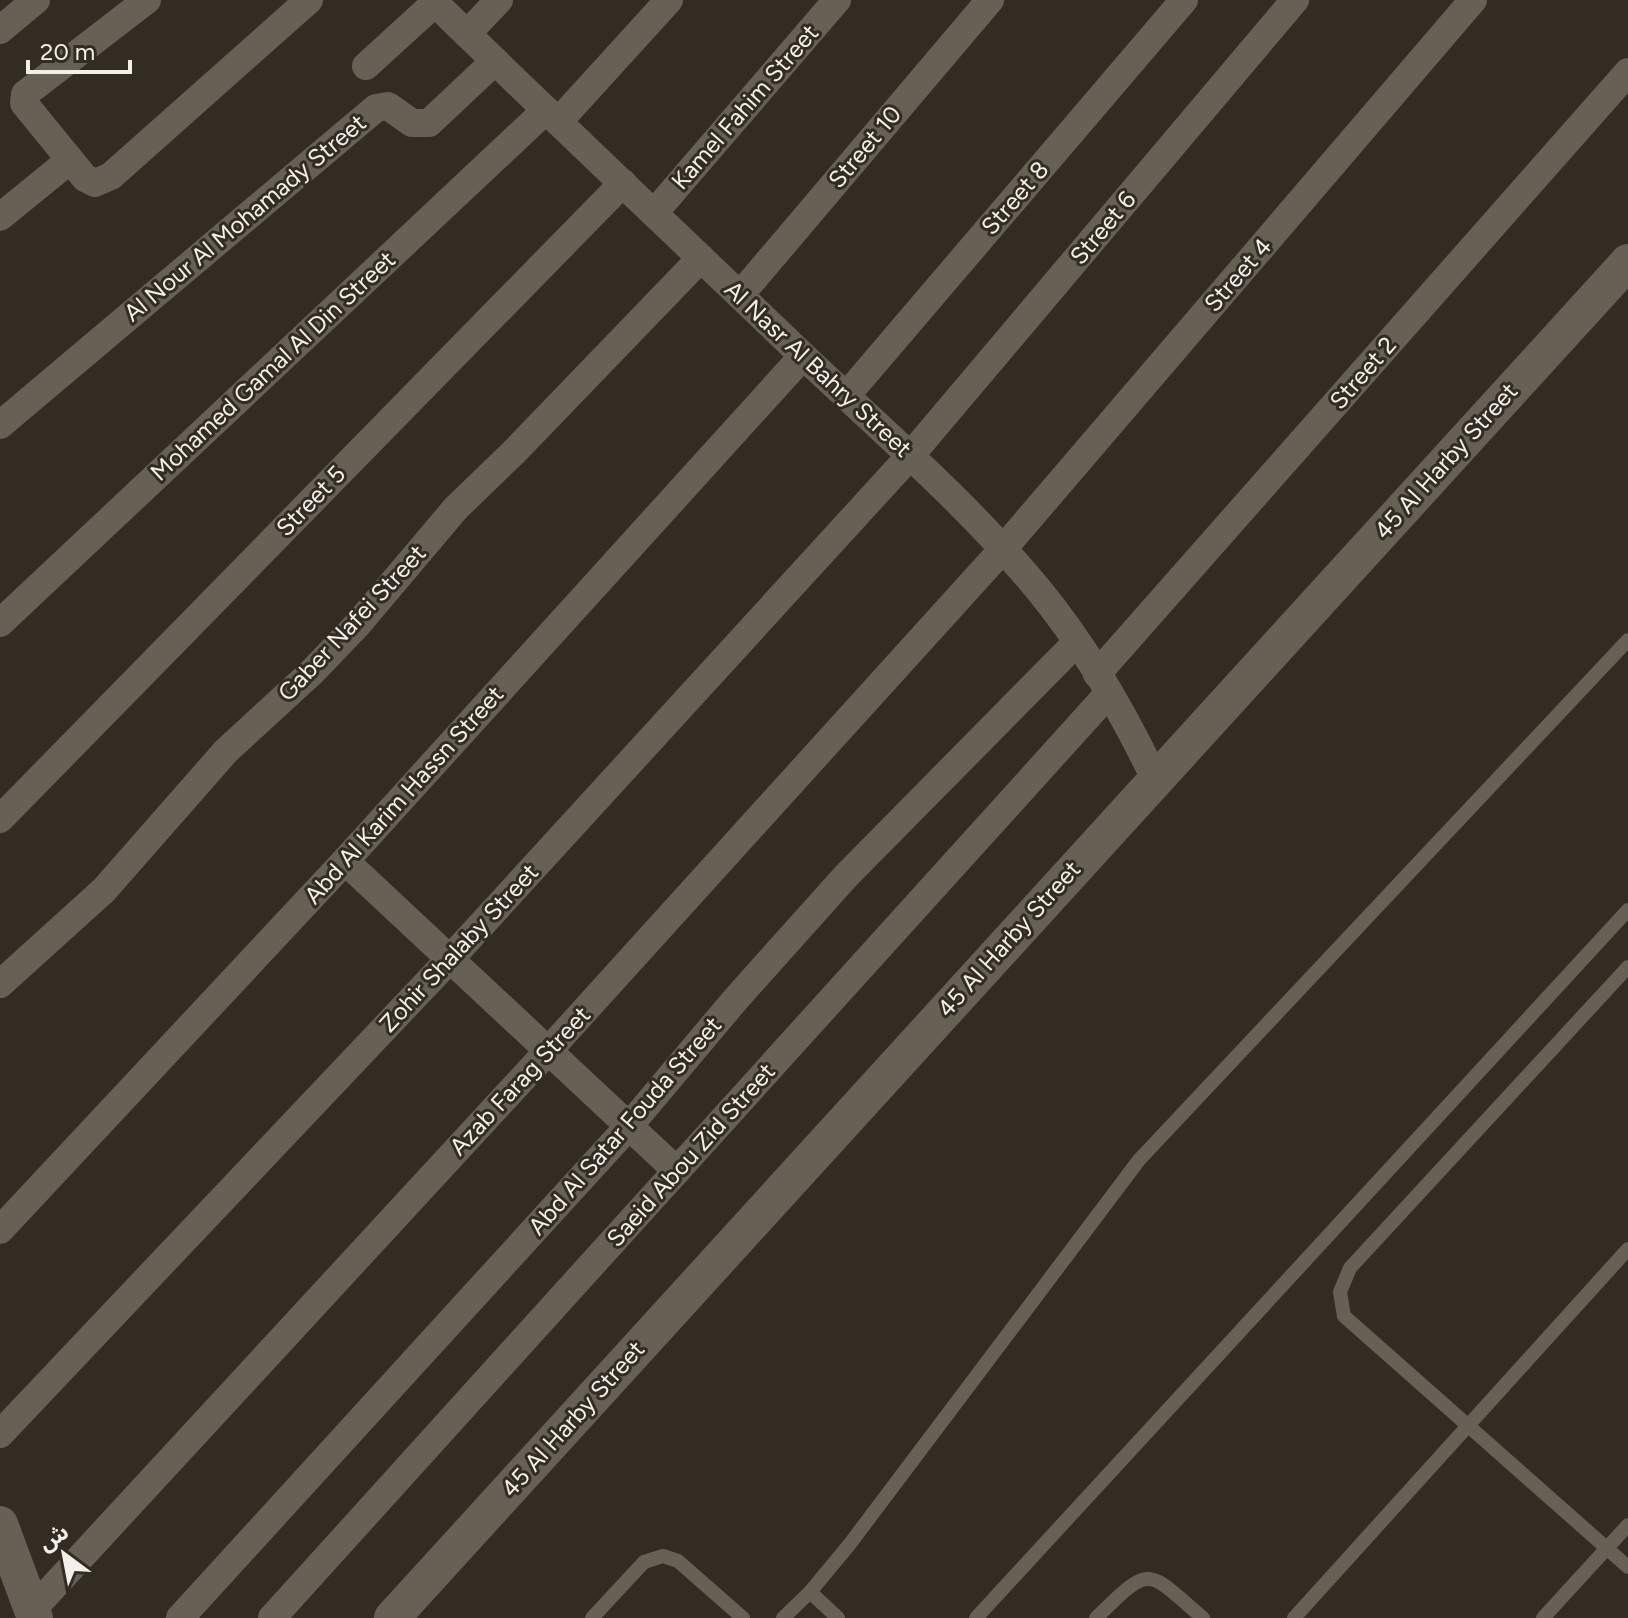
<svg xmlns="http://www.w3.org/2000/svg" width="1628" height="1618" font-family="Figtree,'Noto Sans Arabic',sans-serif">
	<style>
		.lines { fill: none; stroke-linecap: round; stroke-linejoin: round }
		.service { stroke: #666055; stroke-width: 14 }
		.minor { stroke: #666055; stroke-width: 28 }
		.tertiary { stroke: #666055; stroke-width: 36 }
		.labels { text-anchor: middle; stroke-width: 6; stroke-linejoin: round; paint-order: stroke }
		.street-label { font-size: 24px; fill: #f3efe9; stroke: #322c23 }
	</style>
	<rect width="100%" height="100%" fill="#322c23"/>
	<g class="lines">
		<g class="service">
			<path d="M1628 967 1350 1268 1340 1292 1344 1316 1628 1567"/>
			<path d="M810 1592 849 1545 1139 1160 1628 640"/>
			<path d="M592 1618 644 1562 663 1556 678 1561 743 1618"/>
			<path d="M783 1618 810 1592 838 1618"/>
			<path d="M976 1618 1628 910"/>
			<path d="M1096 1618C1152 1563 1146 1569 1203 1618"/>
			<path d="M1294 1618 1628 1249"/>
			<path d="M1543 1618 1628 1525"/>
		</g>
		<g class="minor">
			<path d="M147 0 25 94 24 103 27 107 85 178 95 183 111 176 309 0"/>
			<path d="M432 0C553 118 676 234 798 351 880 429 966 502 1038 589 1085 646 1123 712 1155 779"/>
			<path d="M0 30 36 0"/>
			<path d="M467 34 499 0"/>
			<path d="M366 66 435 3"/>
			<path d="M558 122 669 0"/>
			<path d="M654 213 837 0"/>
			<path d="M0 217 70 160"/>
			<path d="M740 295 990 0"/>
			<path d="M846 396 1184 0"/>
			<path d="M0 425 376 108 388 106 412 123H429L495 61"/>
			<path d="M0 623 546 110"/>
			<path d="M1097 674 1628 72"/>
			<path d="M0 819 623 183"/>
			<path d="M345 861 677 1171"/>
			<path d="M0 984 104 890 226 751 312 672 358 624 456 508 514 452 701 258"/>
			<path d="M0 1230 345 861 803 356"/>
			<path d="M0 1434 450 959 910 456 1295 0"/>
			<path d="M32 1610 548 1051 1003 549 1473 0"/>
			<path d="M180 1618 629 1126 735 1000 846 876 1077 642"/>
			<path d="M272 1618 1109 693"/>
		</g>
		<g class="tertiary">
			<path d="M0 1524 35 1618"/>
			<path d="M392 1618 1628 262"/>
		</g>
	</g>
	<g class="labels">
		<g class="street-label">
			<text transform="translate(745 107) rotate(-49)" y="8">Kamel Fahim Street</text>
			<text transform="translate(865 147) rotate(-50)" y="8">Street 10</text>
			<text transform="translate(1015 198) rotate(-49)" y="8">Street 8</text>
			<text transform="translate(245 218) rotate(-40)" y="8">Al Nour Al Mohamady Street</text>
			<text transform="translate(1103 228) rotate(-50)" y="8">Street 6</text>
			<text transform="translate(1238 275) rotate(-49)" y="8">Street 4</text>
			<text transform="translate(273 366) rotate(-43)" y="8">Mohamed Gamal Al Din Street</text>
			<text transform="translate(818 369) rotate(43)" y="8">Al Nasr Al Bahry Street</text>
			<text transform="translate(1363 373) rotate(-49)" y="8">Street 2</text>
			<text transform="translate(1446 461) rotate(-48)" y="8">45 Al Harby Street</text>
			<text transform="translate(311 501) rotate(-46)" y="8">Street 5</text>
			<text transform="translate(352 623) rotate(-47)" y="8">Gaber Nafei Street</text>
			<text transform="translate(404 795) rotate(-48)" y="8">Abd Al Karim Hassn Street</text>
			<text transform="translate(1009 939) rotate(-48)" y="8">45 Al Harby Street</text>
			<text transform="translate(459 948) rotate(-47)" y="8">Zohir Shalaby Street</text>
			<text transform="translate(520 1081) rotate(-47)" y="8">Azab Farag Street</text>
			<text transform="translate(625 1126) rotate(-49)" y="8">Abd Al Satar Fouda Street</text>
			<text transform="translate(691 1155) rotate(-48)" y="8">Saeid Abou Zid Street</text>
			<text transform="translate(573 1419) rotate(-48)" y="8">45 Al Harby Street</text>
		</g>
	</g>
	<g transform="translate(64 1554) rotate(328)" stroke="#322c23" stroke-width="6" paint-order="stroke">
	<path d="M0-6L14 30L0 20L-14 30Z" fill="#f3efe9"/>
	<text y="-12" font-size="22" font-weight="bold" text-anchor="middle" fill="#f3efe9">ش</text>
	</g>
	<path d="M28 60v12h102v-12" fill="none" stroke="#f3efe9" stroke-width="4"/>
	<text x="40" y="60" font-size="24" fill="#f3efe9" stroke="#322c23" stroke-width="6" paint-order="stroke">20 m</text>
</svg>
